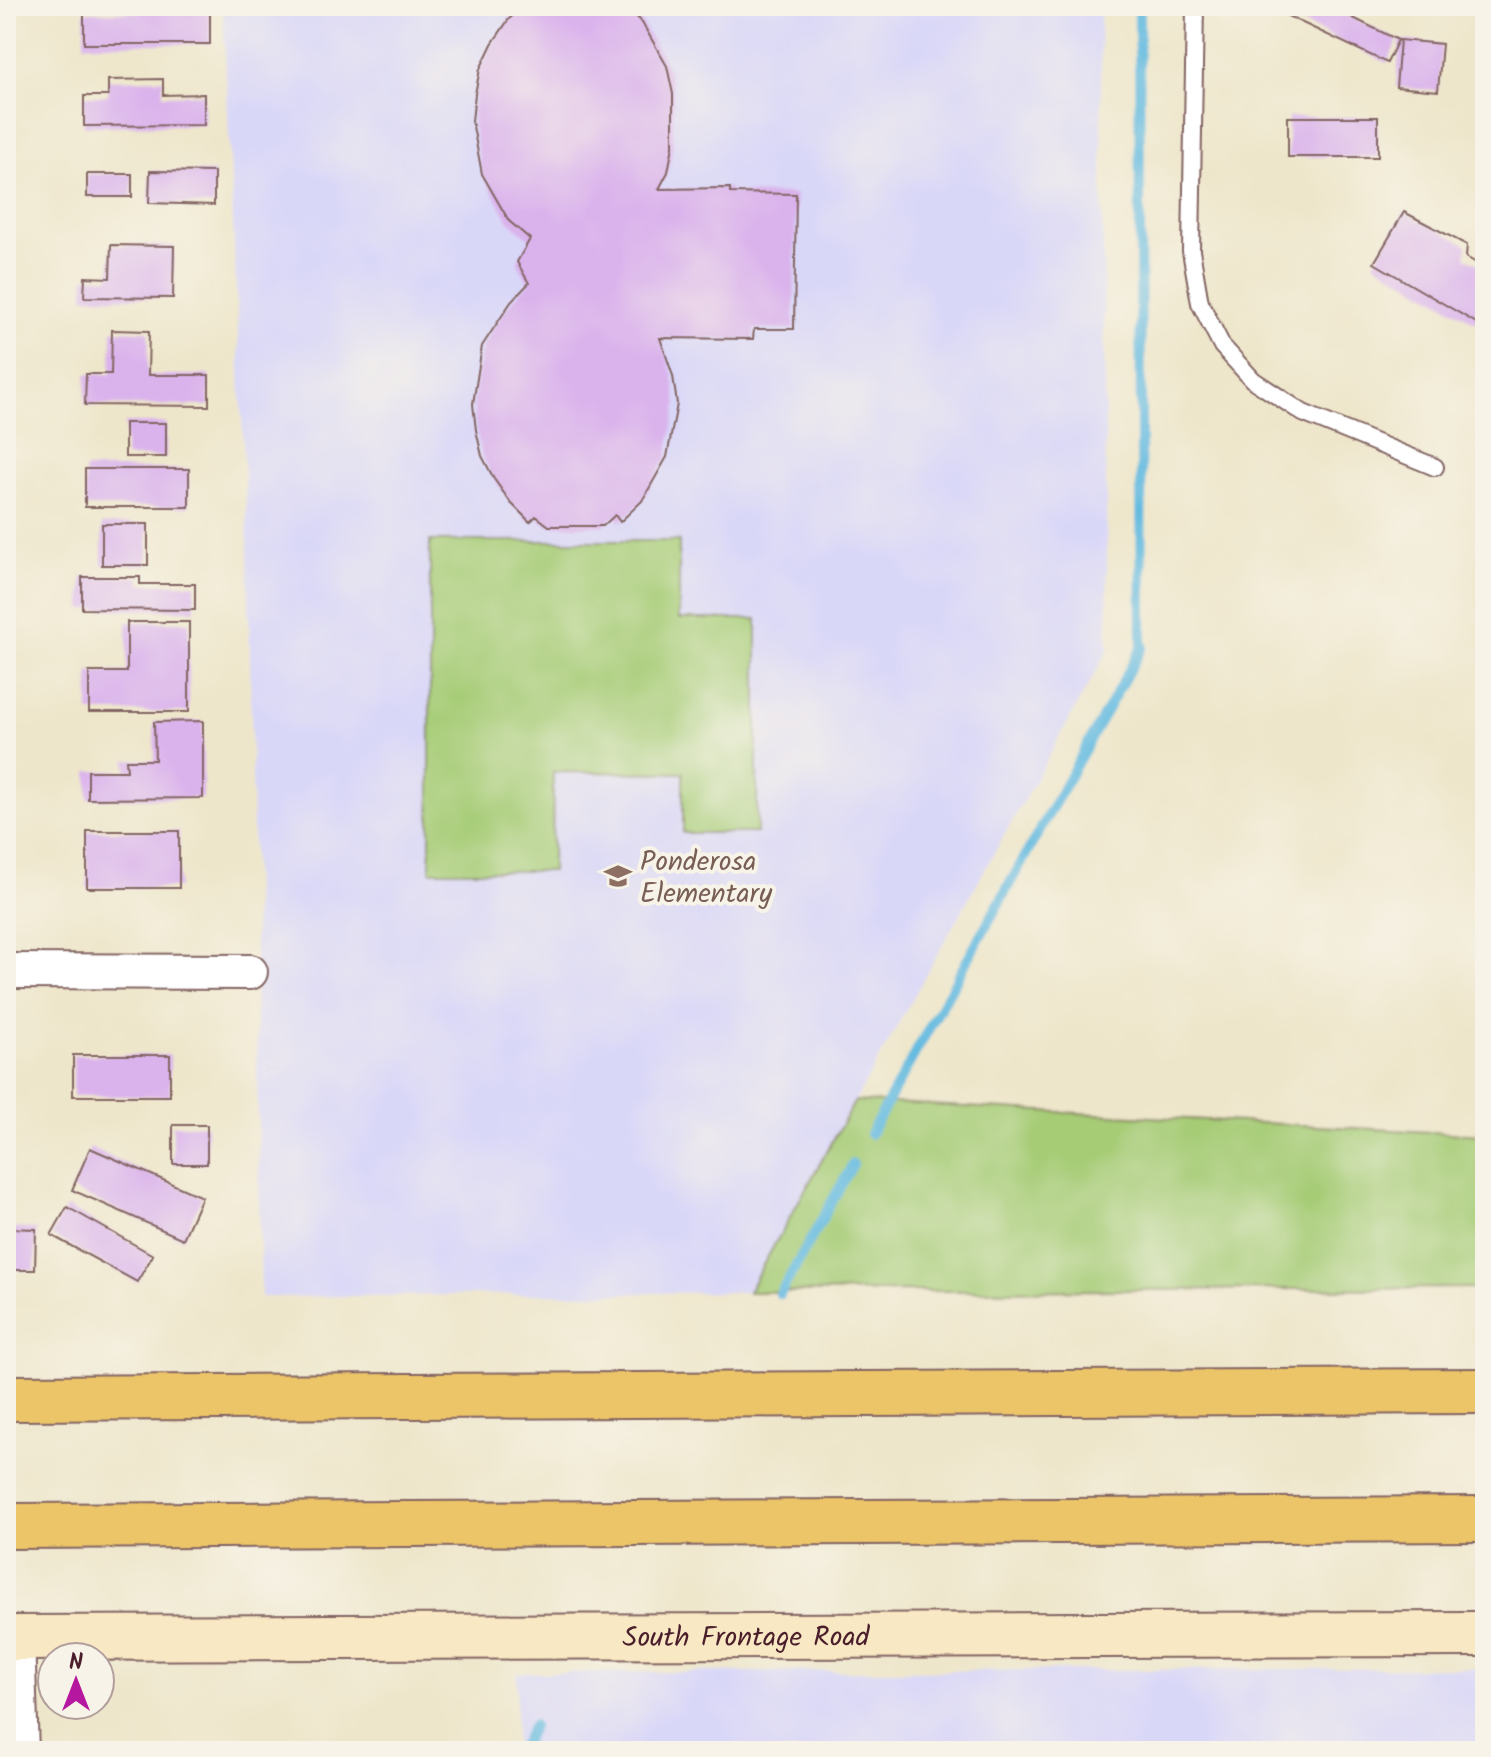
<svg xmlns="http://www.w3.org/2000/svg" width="1491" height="1757" font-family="Kalam,sans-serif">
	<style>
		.built { fill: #d9d7f8 }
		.green { fill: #a6cc76; stroke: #787650; stroke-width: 2 }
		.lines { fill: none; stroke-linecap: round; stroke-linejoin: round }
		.stream { stroke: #62bae0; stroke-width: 10 }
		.building { fill: #dab3ec }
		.service-casing { stroke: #836563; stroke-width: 20 }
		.minor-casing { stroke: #836563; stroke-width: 38 }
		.secondary-casing { stroke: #836563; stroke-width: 48 }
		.motorway-casing { stroke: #836563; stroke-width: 48 }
		.service { stroke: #fff; stroke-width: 16 }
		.minor { stroke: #fff; stroke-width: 34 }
		.secondary { stroke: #f8e8c3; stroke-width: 44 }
		.motorway { stroke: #edc569; stroke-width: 44 }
		.labels { text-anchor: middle; stroke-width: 8; stroke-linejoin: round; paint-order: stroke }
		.education-label { font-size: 28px; fill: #785e54; stroke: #f7f3e8; text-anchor: start }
		.street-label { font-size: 28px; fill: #4a1f2b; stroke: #f7f3e8 }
	</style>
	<rect width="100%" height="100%" fill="#f7f3e8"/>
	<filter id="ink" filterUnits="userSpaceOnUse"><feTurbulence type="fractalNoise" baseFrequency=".0125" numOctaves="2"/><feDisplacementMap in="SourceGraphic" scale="16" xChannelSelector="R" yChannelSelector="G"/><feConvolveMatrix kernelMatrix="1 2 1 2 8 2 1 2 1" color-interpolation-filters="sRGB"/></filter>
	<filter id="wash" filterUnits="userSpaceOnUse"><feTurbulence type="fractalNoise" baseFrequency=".006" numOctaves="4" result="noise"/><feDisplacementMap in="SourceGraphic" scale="32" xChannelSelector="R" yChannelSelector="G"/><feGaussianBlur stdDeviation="1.8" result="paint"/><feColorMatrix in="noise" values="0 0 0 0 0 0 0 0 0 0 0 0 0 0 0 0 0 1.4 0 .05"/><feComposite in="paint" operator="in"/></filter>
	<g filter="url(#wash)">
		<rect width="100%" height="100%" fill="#eee6ca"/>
		<g class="built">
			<path d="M223 6H1100L1108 650 748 1292 261 1297 248 547Z"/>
			<path d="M1485 1668V1751H515L517 1673Z"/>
		</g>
		<g class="green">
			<path d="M430 541H679V619H757V833H683V773L553 772 552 871H430Z"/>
			<path d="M855 1101 1485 1135V1288L748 1292Z"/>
		</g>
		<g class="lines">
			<g class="stream">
				<path d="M870 1134 1142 647 1139 6"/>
				<path d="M780 1294 853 1164"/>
				<path d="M520 1751 533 1725"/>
			</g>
		</g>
		<g id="blocks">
			<g class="building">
				<path d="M192 6H210V44H84V12H192Z"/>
				<path d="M524 6H625L641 21 667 66 673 94V146L668 172 659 189 730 188V193L796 194 794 329H754L753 339 660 338 673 376 677 404 667 457 642 501 620 522 615 515 603 526H549L536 516 530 522 511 503 494 479 482 456 476 430 473 404 482 346 511 302 529 283 517 262 530 239 509 221 482 174 472 121 475 94 480 69 492 44 509 19Z"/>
				<path d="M1277 6H1329L1398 40 1387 63 1275 10Z"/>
				<path d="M1400 40 1442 44 1438 91 1396 87Z"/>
				<path d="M163 79V95L204 94V125L84 126V96H108V80Z"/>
				<rect x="1288" y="117" width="90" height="40"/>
				<path d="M150 171 214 172V205L149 203Z"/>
				<rect x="87" y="174" width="45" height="23"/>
				<path d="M1404 212 1467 245 1466 257 1485 268V328L1374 263Z"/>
				<path d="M111 245 174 246 173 298 84 297 85 277 110 278Z"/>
				<path d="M112 330 149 331 148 375H209V406L85 405 86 374H111Z"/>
				<rect x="125" y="423" width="41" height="34"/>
				<rect x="85" y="469" width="104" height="38"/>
				<rect x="102" y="524" width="46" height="41"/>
				<path d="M82 577H140V584H195V610L82 609Z"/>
				<path d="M127 622H189V712H89V672H127Z"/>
				<path d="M203 721V798L88 799V771H127L126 760H155L154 722Z"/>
				<rect x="87" y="831" width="92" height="57"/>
				<rect x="73" y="1055" width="97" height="41"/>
				<rect x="173" y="1125" width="34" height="39"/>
				<path d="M90 1148 202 1197 183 1239 72 1190Z"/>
				<path d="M67 1207 153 1255 137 1282 51 1235Z"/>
				<path d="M6 1228 36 1229 35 1270H6Z"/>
			</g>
		</g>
	</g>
	<g filter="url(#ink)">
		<use href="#blocks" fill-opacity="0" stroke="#836563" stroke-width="2"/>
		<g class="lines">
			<g class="service-casing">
				<path id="service" d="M1195 6 1191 251 1200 303 1222 346 1253 380 1303 413 1435 467"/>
			</g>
			<g class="minor-casing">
				<g id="minor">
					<path d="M6 971 250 972"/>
					<path d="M17 1638 21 1751"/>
				</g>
			</g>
			<g class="secondary-casing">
				<g id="secondary">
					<path id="s1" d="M6 1638 1485 1634"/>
				</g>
			</g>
			<g class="motorway-casing">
				<g id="motorway">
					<path d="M6 1398 1485 1391"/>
					<path d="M6 1526 1485 1519"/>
				</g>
			</g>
			<use href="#service" class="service"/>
			<use href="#minor" class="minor"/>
			<use href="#secondary" class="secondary"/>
			<use href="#motorway" class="motorway"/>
		</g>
	</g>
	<defs>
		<g id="school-bare" transform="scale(2.16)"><path d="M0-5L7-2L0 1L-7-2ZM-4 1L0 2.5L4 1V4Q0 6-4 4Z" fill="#8d6e63" stroke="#f7f3e8" stroke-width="2.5" paint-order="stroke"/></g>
	</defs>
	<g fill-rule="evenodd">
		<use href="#school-bare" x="618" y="876"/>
	</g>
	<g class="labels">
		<g class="education-label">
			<text x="640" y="870">Ponderosa<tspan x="640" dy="32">Elementary</tspan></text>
		</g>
		<g class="street-label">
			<text dy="10" stroke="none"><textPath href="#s1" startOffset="740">South Frontage Road</textPath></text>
		</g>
	</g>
	<rect width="1491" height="1757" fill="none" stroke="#f7f3e8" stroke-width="32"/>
	<g transform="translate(76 1681)"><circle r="38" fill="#f7f3e8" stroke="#b29e9c" stroke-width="2"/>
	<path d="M0-6L14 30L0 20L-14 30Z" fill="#b5179e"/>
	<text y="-12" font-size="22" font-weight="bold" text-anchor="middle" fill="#4a1f2b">N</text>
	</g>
</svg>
